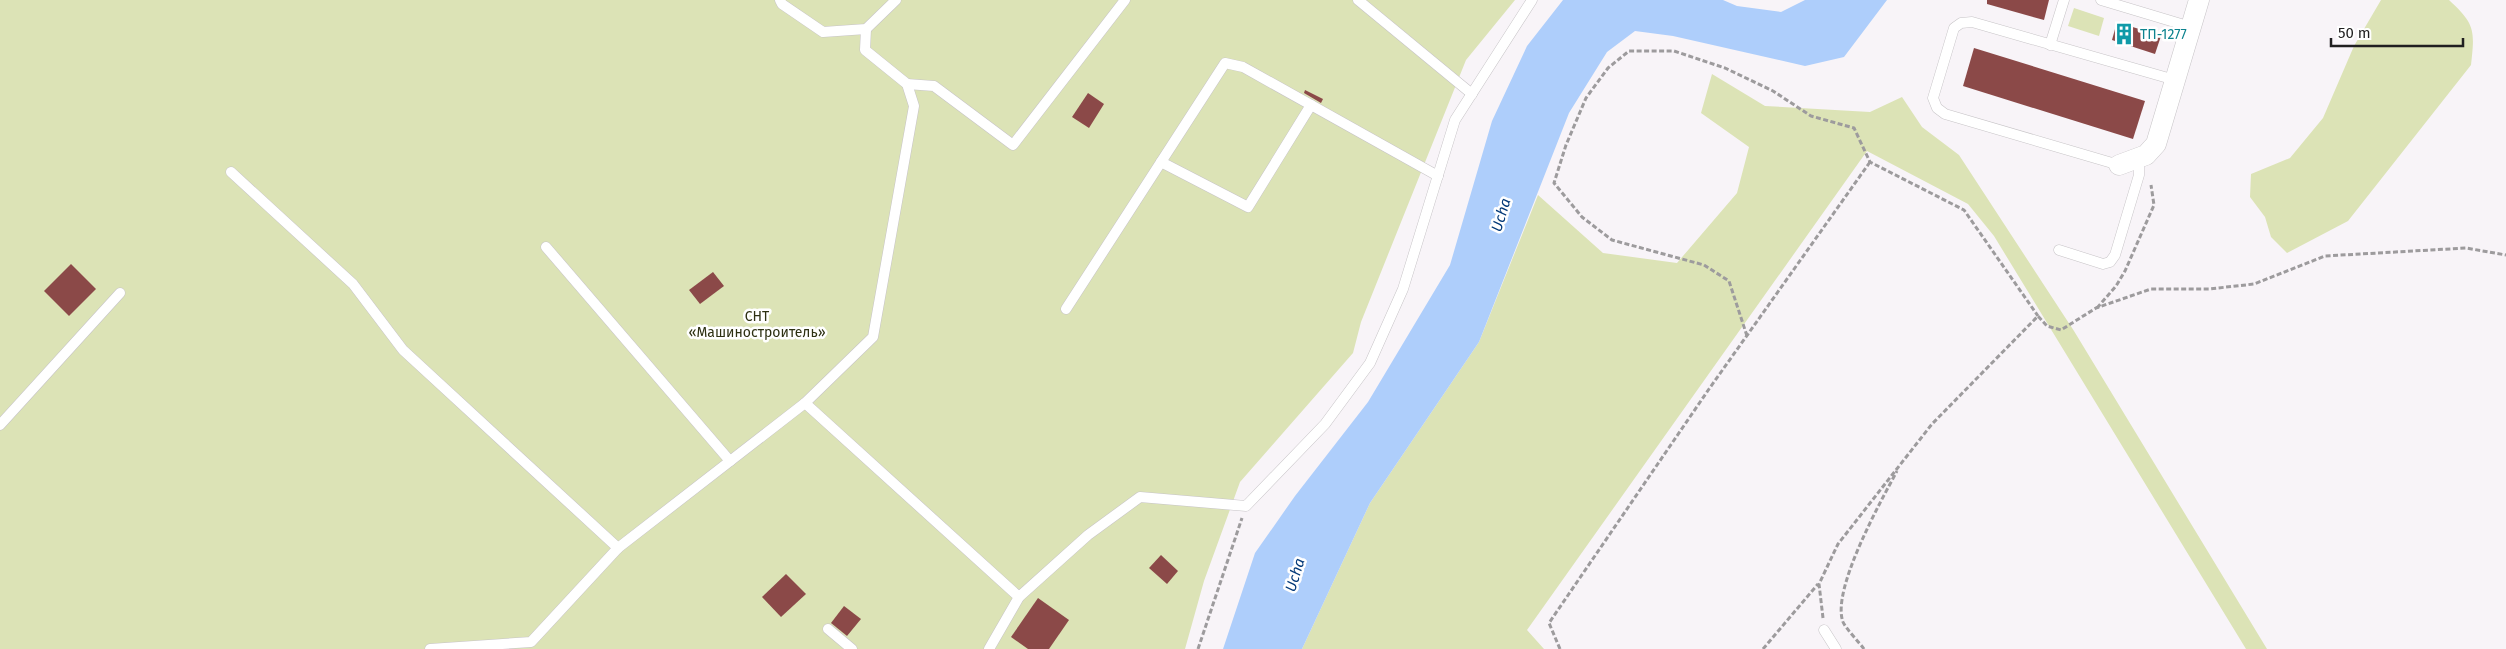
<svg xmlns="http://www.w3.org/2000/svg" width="2506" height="649" font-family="'Fira Sans',sans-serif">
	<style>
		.green { fill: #dce3b6 }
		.water { fill: #aecefb }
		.building { fill: #8b4948 }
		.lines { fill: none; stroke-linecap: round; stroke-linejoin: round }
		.service-casing { stroke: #c7c4c7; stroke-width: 11 }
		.minor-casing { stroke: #c7c4c7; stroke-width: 21 }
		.path { stroke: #9d9b9d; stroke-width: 3; stroke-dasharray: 5 2.5; stroke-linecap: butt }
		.service { stroke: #fff; stroke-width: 10 }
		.minor { stroke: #fff; stroke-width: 20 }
		.labels { text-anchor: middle; stroke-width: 5; stroke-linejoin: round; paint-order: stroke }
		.culture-label { font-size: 14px; fill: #0d838f; stroke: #fff; text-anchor: start }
		.park-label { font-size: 14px; fill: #2d3012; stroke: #fff }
		.water-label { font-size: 15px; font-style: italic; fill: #043a79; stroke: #fff }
	</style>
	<rect width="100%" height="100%" fill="#f8f4f8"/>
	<g class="green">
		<path d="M0 0H1515L1466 60 1361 322 1353 353 1240 482 1204 581 1185 649H0Z"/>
		<path d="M2381 0H2449C2475 24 2475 30 2471 65L2348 221 2287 253 2271 237 2265 217 2250 197 2251 174 2290 158 2323 118 2354 46Z"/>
		<path d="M2074 8 2104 18 2099 36 2068 26Z"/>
		<path d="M1712 74 1765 106 1870 112 1902 97 1922 127 1959 155 2074 331 2267 649H2246L1994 236 1968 204 1867 151 1527 630 1544 649H1302L1370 503 1479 342 1538 195 1603 253 1677 263 1737 193 1749 147 1701 113Z"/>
	</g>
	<path class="water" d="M1563 0H1723L1737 6 1781 12 1805 0H1887L1844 57 1805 66 1673 36 1635 31 1607 52 1569 113 1479 342 1370 503 1302 649H1223L1255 553 1295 496 1368 402 1450 265 1492 121 1527 46Z"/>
	<g class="building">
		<path d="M1987 0H2049L2044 20 1987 4Z"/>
		<path d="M2117 22 2161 36 2155 54 2112 40Z"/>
		<path d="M1974 48 2145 101 2133 139 1963 86Z"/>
		<path d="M1305 90 1323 99 1321 103 1304 93Z"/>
		<path d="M1088 93 1104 104 1089 128 1072 117Z"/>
		<path d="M71 264 96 289 69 316 44 291Z"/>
		<path d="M713 272 724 286 700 304 689 290Z"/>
		<path d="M1161 555 1178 571 1167 584 1149 568Z"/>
		<path d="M786 574 806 594 781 617 762 597Z"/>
		<path d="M1038 598 1069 620 1049 649H1028L1011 637Z"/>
		<path d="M844 606 861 619 847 636 831 623Z"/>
	</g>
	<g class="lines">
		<g class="service-casing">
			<g id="service">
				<path d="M780 0 782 4 823 32 866 29 896 0"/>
				<path d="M1358 0 1472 94"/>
				<path d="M2101 0 2191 27"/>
				<path d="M2050 45 2064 0"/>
				<path d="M907 84 934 86 1013 145 1125 0"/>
				<path d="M1161 162 1248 207 1311 105"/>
				<path d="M2119 165 1945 114 1937 108 1933 98 1954 28 1961 23 1972 22 2175 80"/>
				<path d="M231 172 353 284 403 350 618 548"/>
				<path d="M546 247 730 461"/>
				<path d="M2059 250 2103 264 2110 262 2115 255 2139 175V158"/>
				<path d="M1066 309 1225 63 1243 67 1438 176"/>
				<path d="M805 403 1019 597"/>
				<path d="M0 425 120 293"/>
				<path d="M828 629 852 649"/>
				<path d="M1824 630 1836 649"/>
				<path d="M430 649 531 642 618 548 805 403 873 337 914 106 907 84 865 50 866 29"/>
				<path d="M989 649 1019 597 1088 535 1140 497 1246 506 1325 424 1370 363 1403 289 1455 120 1532 0"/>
			</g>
		</g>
		<g class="minor-casing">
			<path id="minor" d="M2119 165 2146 155 2156 144 2199 0"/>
		</g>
		<g class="path">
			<path d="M2097 308 2116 286 2125 271 2154 205 2151 185"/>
			<path d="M1747 336 1729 281 1704 265 1612 240 1582 217 1554 183 1566 145 1586 98 1608 68 1629 51H1674L1725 68 1773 91 1811 116 1854 128 1870 162 1964 210 2038 316"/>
			<path d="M1823 618 1819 584 1838 544 1932 424 2038 316 2047 326 2061 330 2096 308 2151 289H2209L2254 284 2325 256 2466 248 2506 255"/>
			<path d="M1198 649 1242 518"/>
			<path d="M1560 649 1549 623 1709 389 1870 162"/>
			<path d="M1763 649 1818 584"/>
			<path d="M1864 649C1859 642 1846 629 1843 622 1831 590 1881 501 1897 471"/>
		</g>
		<use href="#service" class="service"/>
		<use href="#minor" class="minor"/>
	</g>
	<defs>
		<g id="building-bare" transform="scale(1.725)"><path d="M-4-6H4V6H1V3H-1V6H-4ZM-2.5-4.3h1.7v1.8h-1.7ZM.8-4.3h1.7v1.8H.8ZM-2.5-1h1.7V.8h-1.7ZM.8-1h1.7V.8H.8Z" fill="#0f9aa8" stroke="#fff" stroke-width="2.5" paint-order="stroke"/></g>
	</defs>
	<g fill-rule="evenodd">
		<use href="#building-bare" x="2124" y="34"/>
	</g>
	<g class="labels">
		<g class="culture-label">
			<text x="2140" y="39">ТП-1277</text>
		</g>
		<g class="park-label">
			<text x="757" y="321">СНТ<tspan x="757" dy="16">«Машиностроитель»</tspan></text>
		</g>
		<g class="water-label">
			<text transform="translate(1501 215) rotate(-73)" y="5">Ucha</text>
			<text transform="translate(1295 575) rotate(-73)" y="5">Ucha</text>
		</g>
	</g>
	<path d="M2331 38v8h132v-8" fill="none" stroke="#201f20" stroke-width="2.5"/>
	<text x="2338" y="38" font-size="15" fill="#201f20" stroke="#ffffff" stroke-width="4" paint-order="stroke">50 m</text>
</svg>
